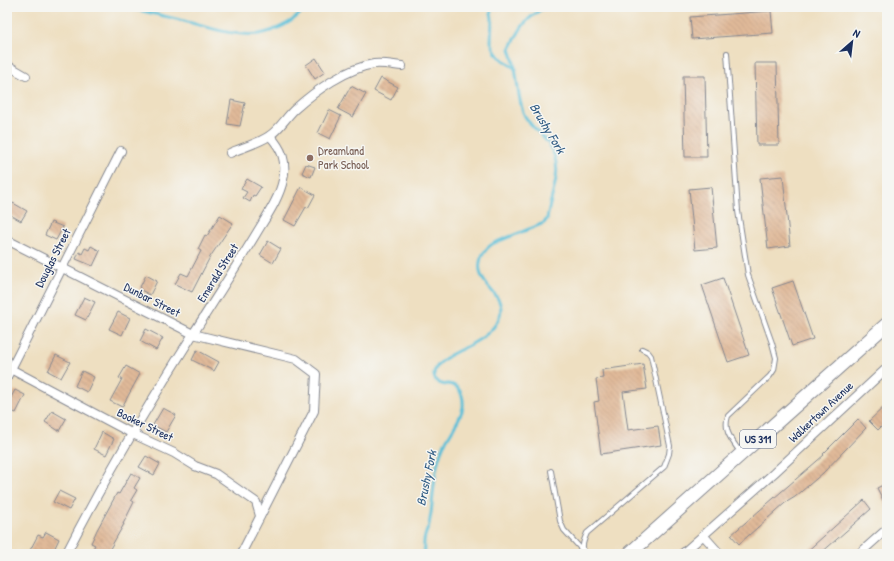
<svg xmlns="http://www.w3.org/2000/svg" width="894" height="561" font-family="'Patrick Hand',sans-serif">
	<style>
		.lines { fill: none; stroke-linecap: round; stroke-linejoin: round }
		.stream { stroke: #5abfd8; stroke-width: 3 }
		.building { fill: url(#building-back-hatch) }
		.service-casing { stroke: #848790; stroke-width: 6 }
		.minor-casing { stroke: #848790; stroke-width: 10 }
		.primary-casing { stroke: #848790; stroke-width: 15 }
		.service { stroke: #fff; stroke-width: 4 }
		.minor { stroke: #fff; stroke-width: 8 }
		.primary { stroke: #fff; stroke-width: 13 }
		.education-dot { fill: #8d6e63; stroke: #f6f6f2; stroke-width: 1.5 }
		.labels { text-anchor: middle; stroke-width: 3; stroke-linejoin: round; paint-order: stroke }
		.shield { fill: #f6f6f2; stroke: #5d6b8a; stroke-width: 1 }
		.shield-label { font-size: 11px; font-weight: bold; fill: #1b2f5e }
		.education-label { font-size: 12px; fill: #785e54; stroke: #f6f6f2; text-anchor: start }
		.street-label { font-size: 12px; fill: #1b2f5e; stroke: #f6f6f2 }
		.water-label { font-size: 13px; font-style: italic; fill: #2e5a83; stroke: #f6f6f2 }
	</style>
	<defs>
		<pattern id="building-back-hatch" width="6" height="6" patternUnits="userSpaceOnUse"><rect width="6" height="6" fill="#e0b999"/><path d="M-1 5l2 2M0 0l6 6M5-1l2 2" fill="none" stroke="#c09f86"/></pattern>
	</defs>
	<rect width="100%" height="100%" fill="#f6f6f2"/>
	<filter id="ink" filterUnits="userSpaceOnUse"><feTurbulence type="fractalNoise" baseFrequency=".025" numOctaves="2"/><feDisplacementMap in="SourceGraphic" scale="8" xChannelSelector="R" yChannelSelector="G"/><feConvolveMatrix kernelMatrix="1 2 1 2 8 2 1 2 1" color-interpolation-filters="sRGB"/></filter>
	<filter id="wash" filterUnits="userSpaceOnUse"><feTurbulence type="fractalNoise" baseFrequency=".012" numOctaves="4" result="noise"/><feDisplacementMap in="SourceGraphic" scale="16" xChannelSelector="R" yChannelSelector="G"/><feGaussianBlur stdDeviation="0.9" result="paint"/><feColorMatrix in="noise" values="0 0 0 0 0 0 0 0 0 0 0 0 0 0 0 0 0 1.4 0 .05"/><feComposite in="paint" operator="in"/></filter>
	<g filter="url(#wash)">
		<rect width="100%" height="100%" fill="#eedfc1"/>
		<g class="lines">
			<g class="stream">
				<path d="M126 7C144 12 162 15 180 20 205 26 233 37 259 34 276 31 296 21 306 7"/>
				<path d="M490 7 492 18 491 42 496 53 503 60 516 69"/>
				<path d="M424 554C424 548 423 542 425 536 426 533 427 530 428 528 430 523 430 517 431 513 434 491 434 467 443 447 448 435 461 420 463 407 464 396 460 385 448 384 443 384 447 386 442 384 434 382 432 374 436 368 439 362 446 358 452 354 469 345 494 336 500 315 507 292 472 286 481 258 484 251 487 247 494 243L544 223 547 219C551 191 566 169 548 143 540 132 527 124 523 112 516 91 518 69 510 49 521 27 524 20 545 7"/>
			</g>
		</g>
		<g id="blocks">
			<g class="building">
				<path d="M771 11 773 33 692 39 690 17Z"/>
				<path d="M316 58 325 72 315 79 306 65Z"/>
				<path d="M755 63H777L779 145H757Z"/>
				<path d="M683 76H705L707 157H685Z"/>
				<path d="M381 78 398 87 391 100 374 91Z"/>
				<path d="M351 86 366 94 353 117 338 109Z"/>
				<path d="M231 100 245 103 240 126 227 124Z"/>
				<path d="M329 110 341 116 330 139 318 133Z"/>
				<path d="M306 164 315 167 311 177 302 173Z"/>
				<path d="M783 176 790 246 768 249 760 178Z"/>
				<path d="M247 179 261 187 255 196 253 195 250 202 243 198 247 192 241 189Z"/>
				<path d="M301 187 315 195 308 208 306 207 295 226 284 220Z"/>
				<path d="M711 187 717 248 695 250 689 189Z"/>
				<path d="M13 203 27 211 21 221 7 213Z"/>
				<path d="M220 215 233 223 210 257 192 292 175 284 181 273 188 276 201 251 198 249 205 235 207 236Z"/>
				<path d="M51 222 63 227 56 240 45 235Z"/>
				<path d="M268 241 281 249 273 263 260 255Z"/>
				<path d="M91 246 100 251 93 266 76 259 79 252 82 254 85 248 89 250Z"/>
				<path d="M146 275 157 281 150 295 139 289Z"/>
				<path d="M723 278 749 355 728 362 702 285Z"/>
				<path d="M793 281 813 339 792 346 772 288Z"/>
				<path d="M84 297 95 302 86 320 75 315Z"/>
				<path d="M118 312 130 318 122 335 109 329Z"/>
				<path d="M146 329 163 338 156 350 140 341Z"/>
				<path d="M197 350 219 362 214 371 192 360Z"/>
				<path d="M56 355 70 362 61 378 48 371Z"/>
				<path d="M643 364 647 389 623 392 628 430 658 426 661 445 601 454 594 402 599 401 596 379 603 378 602 370Z"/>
				<path d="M126 366 140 374 122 407 110 401 122 379 119 378Z"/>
				<path d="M82 371 94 377 87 392 75 386Z"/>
				<path d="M15 390 25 395 16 413 7 409V405Z"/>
				<path d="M887 404V421L878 430 869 421Z"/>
				<path d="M163 408 176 415 166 432 153 425Z"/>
				<path d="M52 411 66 419 59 431 45 422Z"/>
				<path d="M858 419 866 428 823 473 795 497 785 503 739 544 731 535 824 455 823 454Z"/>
				<path d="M102 432 114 439 106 455 94 449Z"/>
				<path d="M146 456 160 464 154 475 139 467Z"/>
				<path d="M131 473 140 478 134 488 137 490 131 500 134 502 123 524H124L107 554H90L95 545 91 543 97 530 117 493 119 494Z"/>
				<path d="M887 483V508L877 488Z"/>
				<path d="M59 491 75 499 69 510 53 502Z"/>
				<path d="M864 500 871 509 820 554H804Z"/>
				<path d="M46 532 59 539 52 554H28L38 535 43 537Z"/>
			</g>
		</g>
	</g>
	<g filter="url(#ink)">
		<use href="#blocks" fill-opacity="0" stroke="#848790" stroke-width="1"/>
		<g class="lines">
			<g class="service-casing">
				<g id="service">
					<path d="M727 53 738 211 748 275 772 343 776 358 774 370 770 376 728 416C723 431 732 440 740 452"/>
					<path d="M551 471 560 521 564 530 583 551"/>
					<path d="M586 554C580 548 584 540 587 533L664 467 669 454 670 446 651 356 648 352 642 349"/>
				</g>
			</g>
			<g class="minor-casing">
				<g id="minor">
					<path d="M7 65 26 76"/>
					<path d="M230 153C241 148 259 143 269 136 279 130 286 117 295 109 315 91 347 68 374 64 383 63 393 65 402 66"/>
					<path d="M7 240 193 334 296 359 316 374 314 411 241 554"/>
					<path d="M7 367 133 434 174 453 195 466 216 474 256 502 260 516"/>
					<path d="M7 377 121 151"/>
					<path d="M703 535 720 554"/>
					<path d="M66 554C105 478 149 403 195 331 215 299 236 267 256 234 266 217 279 199 283 180 287 161 282 149 270 136"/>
					<path d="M682 554 774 473 887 368"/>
					<path d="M859 554 887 529"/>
				</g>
			</g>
			<g class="primary-casing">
				<path id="primary" d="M629 554 887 324"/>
			</g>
			<use href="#service" class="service"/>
			<use href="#minor" class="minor"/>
			<use href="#primary" class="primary"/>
		</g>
	</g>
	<circle class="education-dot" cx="310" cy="158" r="4"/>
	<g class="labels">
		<rect class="shield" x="740" y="430" width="36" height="18" rx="3"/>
		<g class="shield-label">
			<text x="758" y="443">US 311</text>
		</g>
		<g class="education-label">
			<text x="318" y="155">Dreamland<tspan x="318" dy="14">Park School</tspan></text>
		</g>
		<g class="street-label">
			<text transform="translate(53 258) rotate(-63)" y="4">Douglas Street</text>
			<text transform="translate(218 273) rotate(-58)" y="4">Emerald Street</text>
			<text transform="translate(152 300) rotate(27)" y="4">Dunbar Street</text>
			<text transform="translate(821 412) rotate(-43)" y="4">Walkertown Avenue</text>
			<text transform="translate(145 425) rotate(26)" y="4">Booker Street</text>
		</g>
		<g class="water-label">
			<text transform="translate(548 128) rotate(59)" y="5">Brushy Fork</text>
			<text transform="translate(426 478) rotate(-78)" y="5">Brushy Fork</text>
		</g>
	</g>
	<rect width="894" height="561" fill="none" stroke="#f6f6f2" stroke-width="24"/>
	<g transform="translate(852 42) rotate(28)" stroke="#f6f6f2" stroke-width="3" paint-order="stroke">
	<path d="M0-3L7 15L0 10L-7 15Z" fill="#1b2f5e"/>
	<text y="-6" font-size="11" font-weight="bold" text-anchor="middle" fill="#1b2f5e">N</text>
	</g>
</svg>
